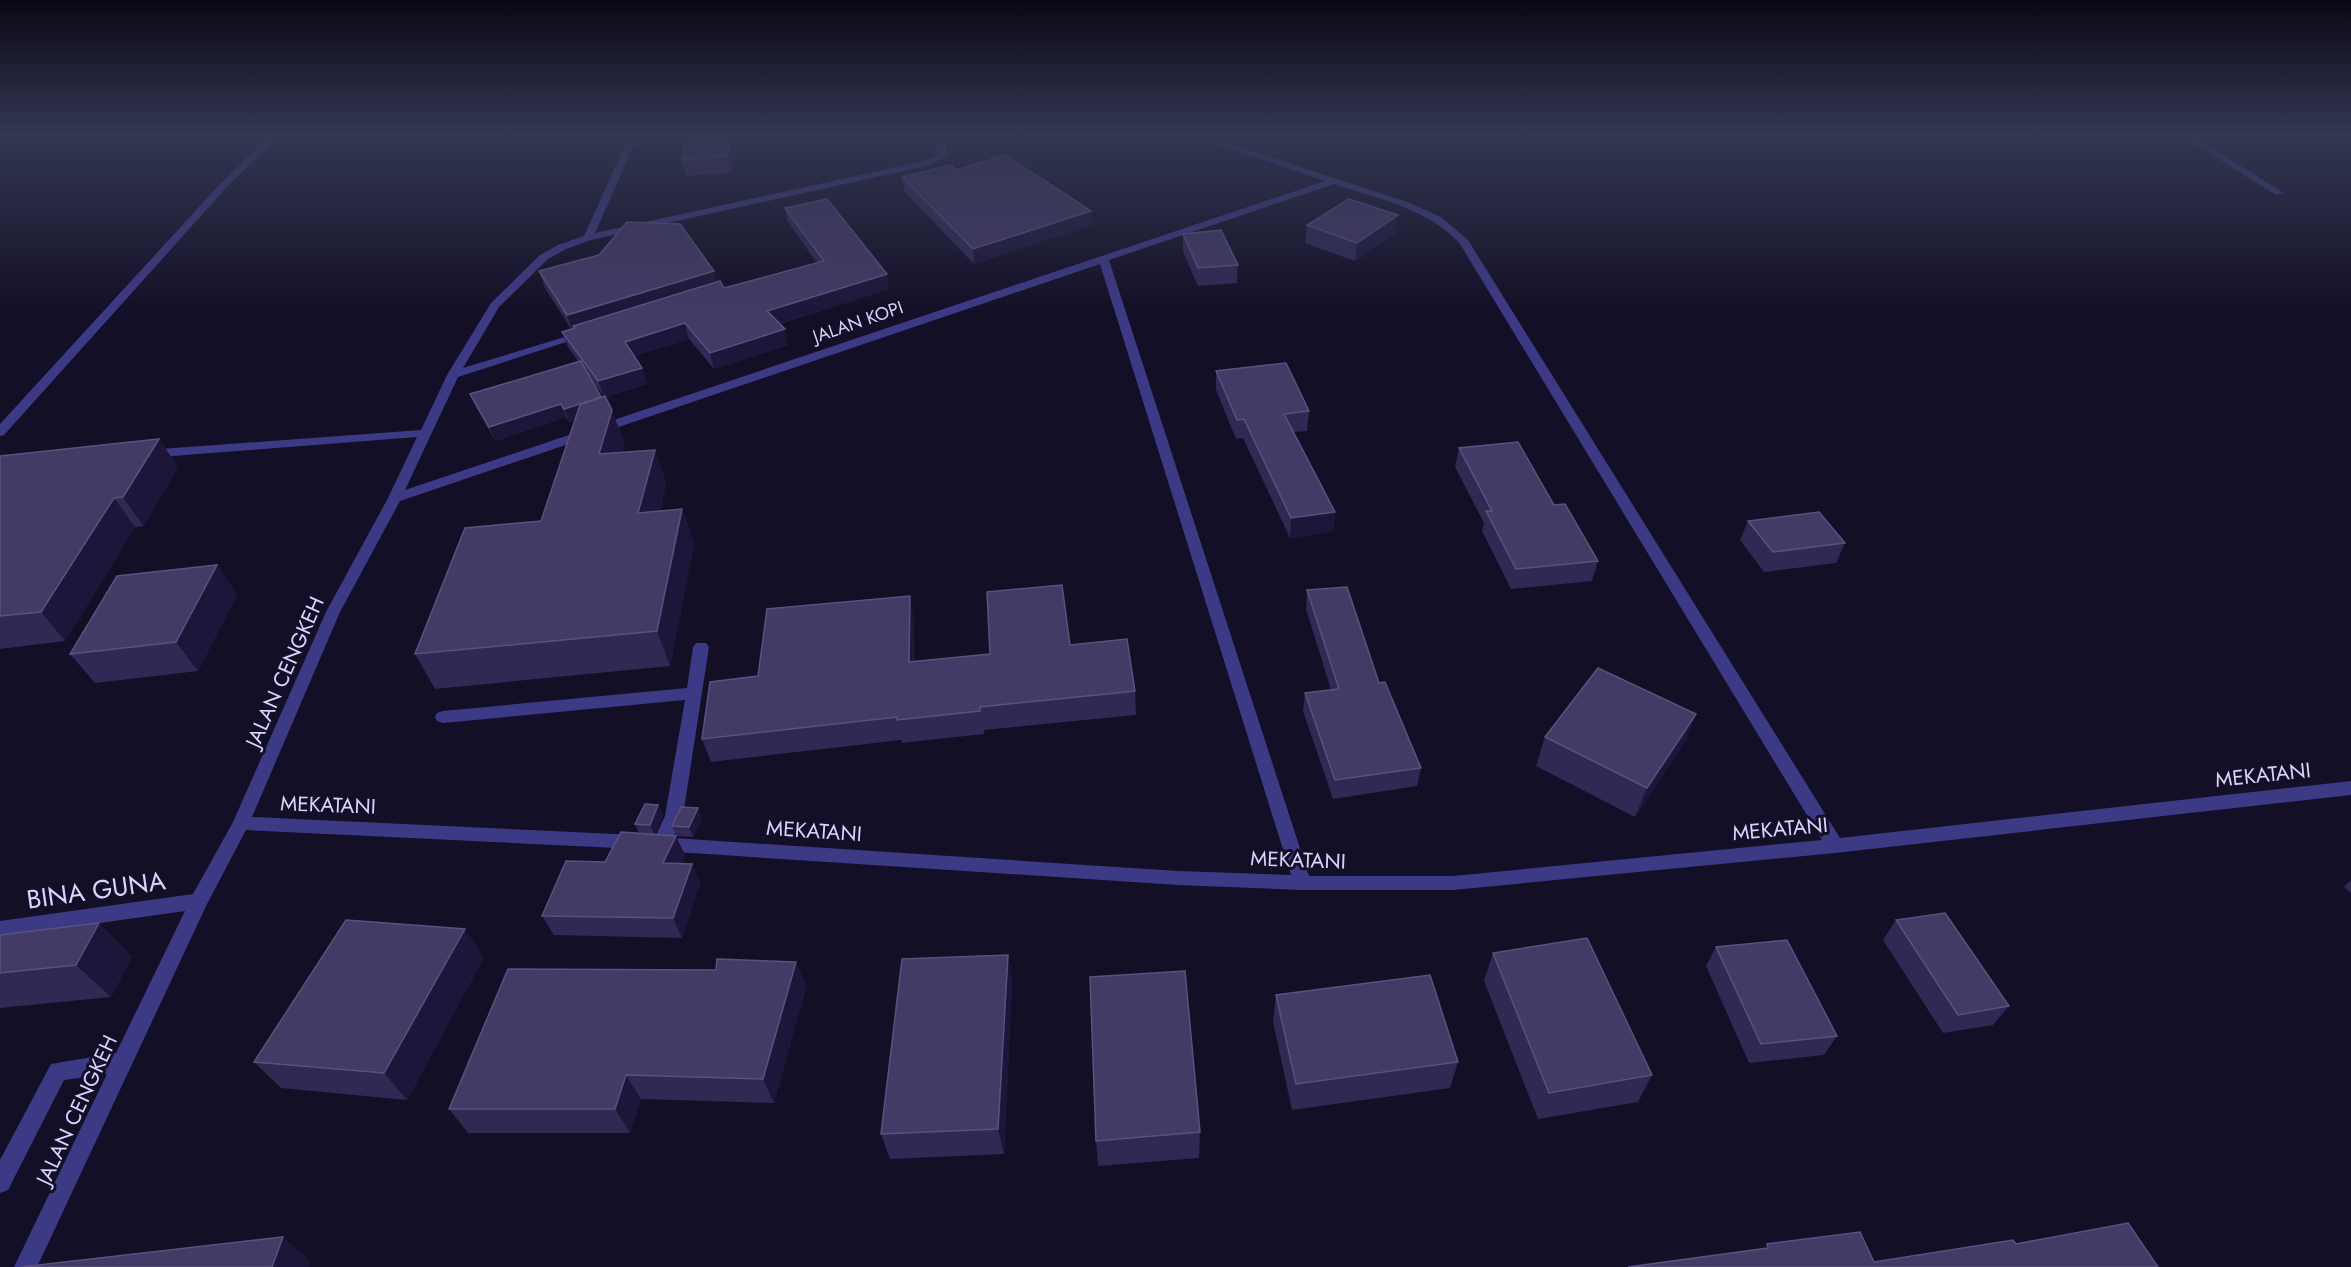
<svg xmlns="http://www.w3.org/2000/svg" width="2351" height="1267" font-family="Jost,sans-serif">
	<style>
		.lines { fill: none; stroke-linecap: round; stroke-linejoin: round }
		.minor { fill: #3d3a85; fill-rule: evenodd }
		.wall { fill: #312854; fill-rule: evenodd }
		.shaded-wall { fill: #1d163a }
		.building { fill: #433a66; stroke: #5a527e; stroke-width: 1.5 }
		.labels { text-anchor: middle; stroke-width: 6; stroke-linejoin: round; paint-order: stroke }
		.far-street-label { font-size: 18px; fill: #d9d4ff; stroke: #130f26 }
		.street-label { font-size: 21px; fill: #d9d4ff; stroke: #130f26 }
		.near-street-label { font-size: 26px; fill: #d9d4ff; stroke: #130f26 }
	</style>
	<rect width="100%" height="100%" fill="#130f26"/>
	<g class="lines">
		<g class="minor">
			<path d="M269 136H279L226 188 4 435 0 436V424L220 184Z"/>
			<path d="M629 136H638L595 233 924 161 936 156 939 136H948L945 157 930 165 591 240 566 249 548 259 499 307 463 368 581 332H589L591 334 458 377 405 490 1325 181 1193 136H1206L1410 203 1441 217 1468 240 1840 838 2351 781V795L1835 853 1453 890H1302L1178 885 661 851 655 849 652 844 665 816 685 700 443 723 437 721 435 717 437 713 443 711 687 688 693 647 696 643H706L709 647 683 816 673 838 1178 871 1291 875 1100 264 400 501 340 612 252 817 637 835 643 837 646 842 643 847 637 849 246 830 207 904 37 1267H14L107 1074 64 1080 8 1190 0 1193V1160L51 1064 116 1053 185 911 0 937V921L193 894 233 822 326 612 388 498 417 437 147 458 141 454 147 450 421 430 447 375 491 303 540 255 558 245 584 236ZM1334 184C1378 199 1428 208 1460 244L1822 840 1453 876H1309L1109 260Z"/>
			<path d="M2182 136H2193L2284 193 2276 195Z"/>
		</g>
	</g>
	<g class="wall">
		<path d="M499 136H565L562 142 503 145Z"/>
		<path d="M739 136 731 173 686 176 681 160Z"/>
		<path d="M956 170 1092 225 974 264 904 191 902 177Z"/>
		<path d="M785 208 889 289 779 324 788 345 714 369 689 339 634 356 642 368 647 384 605 397 612 410 624 443 622 452 655 450 666 484 660 511 682 509 694 544 670 666 435 689 415 654 541 521 575 420 569 422 566 417 495 441 476 407 470 394 578 361 568 347 562 332 571 329 545 288 539 271H714L716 282 724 288 817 263 788 222ZM591 379 604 397H601Z"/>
		<path d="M1307 225 1396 233 1355 261 1305 243Z"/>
		<path d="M1183 234 1238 265 1237 283 1198 286 1183 252Z"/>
		<path d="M1216 371 1309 411 1307 431 1293 432 1335 512 1333 531 1290 538 1243 438 1236 439 1216 390Z"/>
		<path d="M159 439 178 467 143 526 135 527 65 641 0 649V456Z"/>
		<path d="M1459 448 1554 505 1598 561 1592 581 1511 589 1482 531 1484 523 1455 467Z"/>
		<path d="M1748 521 1845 543 1836 563 1764 572 1740 540Z"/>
		<path d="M1307 590 1379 683 1421 768 1417 786 1333 799 1303 711 1305 693 1331 690 1306 609Z"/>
		<path d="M237 594 198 671 95 683 70 654Z"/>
		<path d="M914 619V661L990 654 1070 645 1135 691 1136 715 984 730V734L902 743 901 740 711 762 702 739 758 676Z"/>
		<path d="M1696 714 1684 743 1635 817 1536 766 1545 737Z"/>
		<path d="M658 805 663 815 655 834 685 855 681 864H692L700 883 682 938 554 935 542 916 639 833 635 824Z"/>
		<path d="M702 818 693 837 676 836 672 826Z"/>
		<path d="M2351 880V893L2344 887Z"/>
		<path d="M1896 920 2009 1006 1993 1025 1943 1033 1883 940Z"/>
		<path d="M0 935 132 956 111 997 0 1008Z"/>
		<path d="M1716 947 1837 1036 1824 1055 1749 1063 1706 966Z"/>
		<path d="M1493 953 1652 1075 1638 1102 1538 1119 1484 981Z"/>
		<path d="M1008 955 1012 983 1004 1154 890 1159 881 1134Z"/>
		<path d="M484 957 407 1100 281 1088 254 1062Z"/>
		<path d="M796 962 806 987 774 1103 641 1099 630 1133H468L449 1109 716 970Z"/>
		<path d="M1276 995 1458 1062 1450 1088 1292 1110 1273 1022Z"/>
		<path d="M1200 1132 1199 1158 1098 1166 1096 1141Z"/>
	</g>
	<g class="shaded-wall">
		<path d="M560 136H565L562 142Z"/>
		<path d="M732 136H739L731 173 727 156Z"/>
		<path d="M1091 211 1092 225 974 264 973 249Z"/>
		<path d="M1398 215 1396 233 1355 261 1357 243Z"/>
		<path d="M714 271 718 288 573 332 567 315Z"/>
		<path d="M887 274 889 289 771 326 767 311Z"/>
		<path d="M685 323 689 339 630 357 625 342Z"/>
		<path d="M785 329 788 345 714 369 710 353Z"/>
		<path d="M642 368 647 384 604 397 598 381Z"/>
		<path d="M596 399 612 410 624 443 612 488 599 454 594 415 569 422 564 409Z"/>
		<path d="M561 404 566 417 495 441 489 427Z"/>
		<path d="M159 439 178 467 143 526 123 497Z"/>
		<path d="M655 450 666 484 651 548 638 513Z"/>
		<path d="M114 498 135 527 65 641 41 612Z"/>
		<path d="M682 509 694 544 670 666 657 631Z"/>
		<path d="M1335 512 1333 531 1290 538 1291 518Z"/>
		<path d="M217 565 237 594 198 671 176 642Z"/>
		<path d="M910 596 914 619 913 685 909 662Z"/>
		<path d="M1696 714 1684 743 1635 817 1647 788Z"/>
		<path d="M658 805 663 815 655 835 650 825Z"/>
		<path d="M698 808 702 818 693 837 689 827Z"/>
		<path d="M676 836 685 855 672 883 663 863Z"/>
		<path d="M692 864 700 883 682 938 673 918Z"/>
		<path d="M99 923 132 956 111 997 76 965Z"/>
		<path d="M465 929 484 957 407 1100 384 1073Z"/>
		<path d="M1008 955 1012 983 1004 1154 998 1129Z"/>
		<path d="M796 962 806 987 774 1103 763 1079Z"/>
		<path d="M626 1075 641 1099 630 1133 615 1109Z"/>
		<path d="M283 1237 311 1261 309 1267H272Z"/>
	</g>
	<g class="building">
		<path d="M687 136H732L727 156 681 160Z"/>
		<path d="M1005 155 1091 211 973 249 902 177 951 165 956 170Z"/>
		<path d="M827 199 887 274 767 311 785 329 710 353 685 323 625 342 642 368 598 381 562 332 575 328 573 326 720 281 724 288 824 261 785 208Z"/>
		<path d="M1349 199 1398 215 1357 243 1307 225Z"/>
		<path d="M627 222 680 224 714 271 567 315 539 271 599 255Z"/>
		<path d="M1221 230 1238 265 1198 268 1183 234Z"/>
		<path d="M581 361 601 397 564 409 561 404 489 427 470 394Z"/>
		<path d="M1286 363 1309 411 1284 414 1335 512 1291 518 1244 419 1237 420 1216 371Z"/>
		<path d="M605 396 612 410 599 454 655 450 638 513 682 509 657 631 415 654 465 528 541 521 580 405Z"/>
		<path d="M159 439 123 497 114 498 41 612 0 616V456Z"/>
		<path d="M1518 442 1554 505 1565 504 1598 561 1516 569 1486 511H1492L1459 448Z"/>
		<path d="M1819 512 1845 543 1773 552 1748 521Z"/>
		<path d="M217 565 176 642 70 654 117 576Z"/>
		<path d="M1062 585 1070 645 1127 639 1135 691 980 707V711L897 720V717L702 739 710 682 758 676 767 609 910 596 909 662 990 654 987 592Z"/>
		<path d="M1347 587 1379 683 1385 682 1421 768 1335 780 1305 693 1339 689 1307 590Z"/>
		<path d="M1598 668 1696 714 1647 788 1545 737Z"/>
		<path d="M645 804 658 805 650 825 635 824Z"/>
		<path d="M681 807 698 808 689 827 672 826Z"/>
		<path d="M621 832 676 836 663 863 692 864 673 918 542 916 566 861 605 862Z"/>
		<path d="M1945 913 2009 1006 1958 1015 1896 920Z"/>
		<path d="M346 920 465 929 384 1073 254 1062Z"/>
		<path d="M99 923 76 965 0 973V935Z"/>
		<path d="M1587 938 1652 1075 1549 1093 1493 953Z"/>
		<path d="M1787 940 1837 1036 1761 1044 1716 947Z"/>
		<path d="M1008 955 998 1129 881 1134 902 959Z"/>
		<path d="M717 959 796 962 763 1079 626 1075 615 1109H449L508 969 716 970Z"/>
		<path d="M1185 971 1200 1132 1096 1141 1090 977Z"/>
		<path d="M1430 975 1458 1062 1296 1084 1276 995Z"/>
		<path d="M2128 1223 2158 1267H1628L1768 1248 1767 1244 1860 1232 1874 1262 2013 1240 2016 1244Z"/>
		<path d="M283 1237 272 1267H21Z"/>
	</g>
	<linearGradient id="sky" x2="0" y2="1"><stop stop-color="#0a0815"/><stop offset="0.43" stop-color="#333752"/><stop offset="1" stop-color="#333752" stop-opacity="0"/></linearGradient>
	<rect width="2351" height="313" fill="url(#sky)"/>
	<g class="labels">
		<g class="far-street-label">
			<text transform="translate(858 322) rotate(-19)" y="6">JALAN KOPI</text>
		</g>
		<g class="street-label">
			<text transform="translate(285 672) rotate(-66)" y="7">JALAN CENGKEH</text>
			<text transform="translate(2263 775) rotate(-6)" y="7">MEKATANI</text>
			<text transform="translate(328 805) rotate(2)" y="7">MEKATANI</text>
			<text transform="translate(1780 829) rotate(-5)" y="7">MEKATANI</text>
			<text transform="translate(814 831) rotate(4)" y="7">MEKATANI</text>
			<text transform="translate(1298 860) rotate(2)" y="7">MEKATANI</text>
			<text transform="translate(77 1110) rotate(-65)" y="7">JALAN CENGKEH</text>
		</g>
		<g class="near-street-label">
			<text transform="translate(96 890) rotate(-8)" y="9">BINA GUNA</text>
		</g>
	</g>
</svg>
